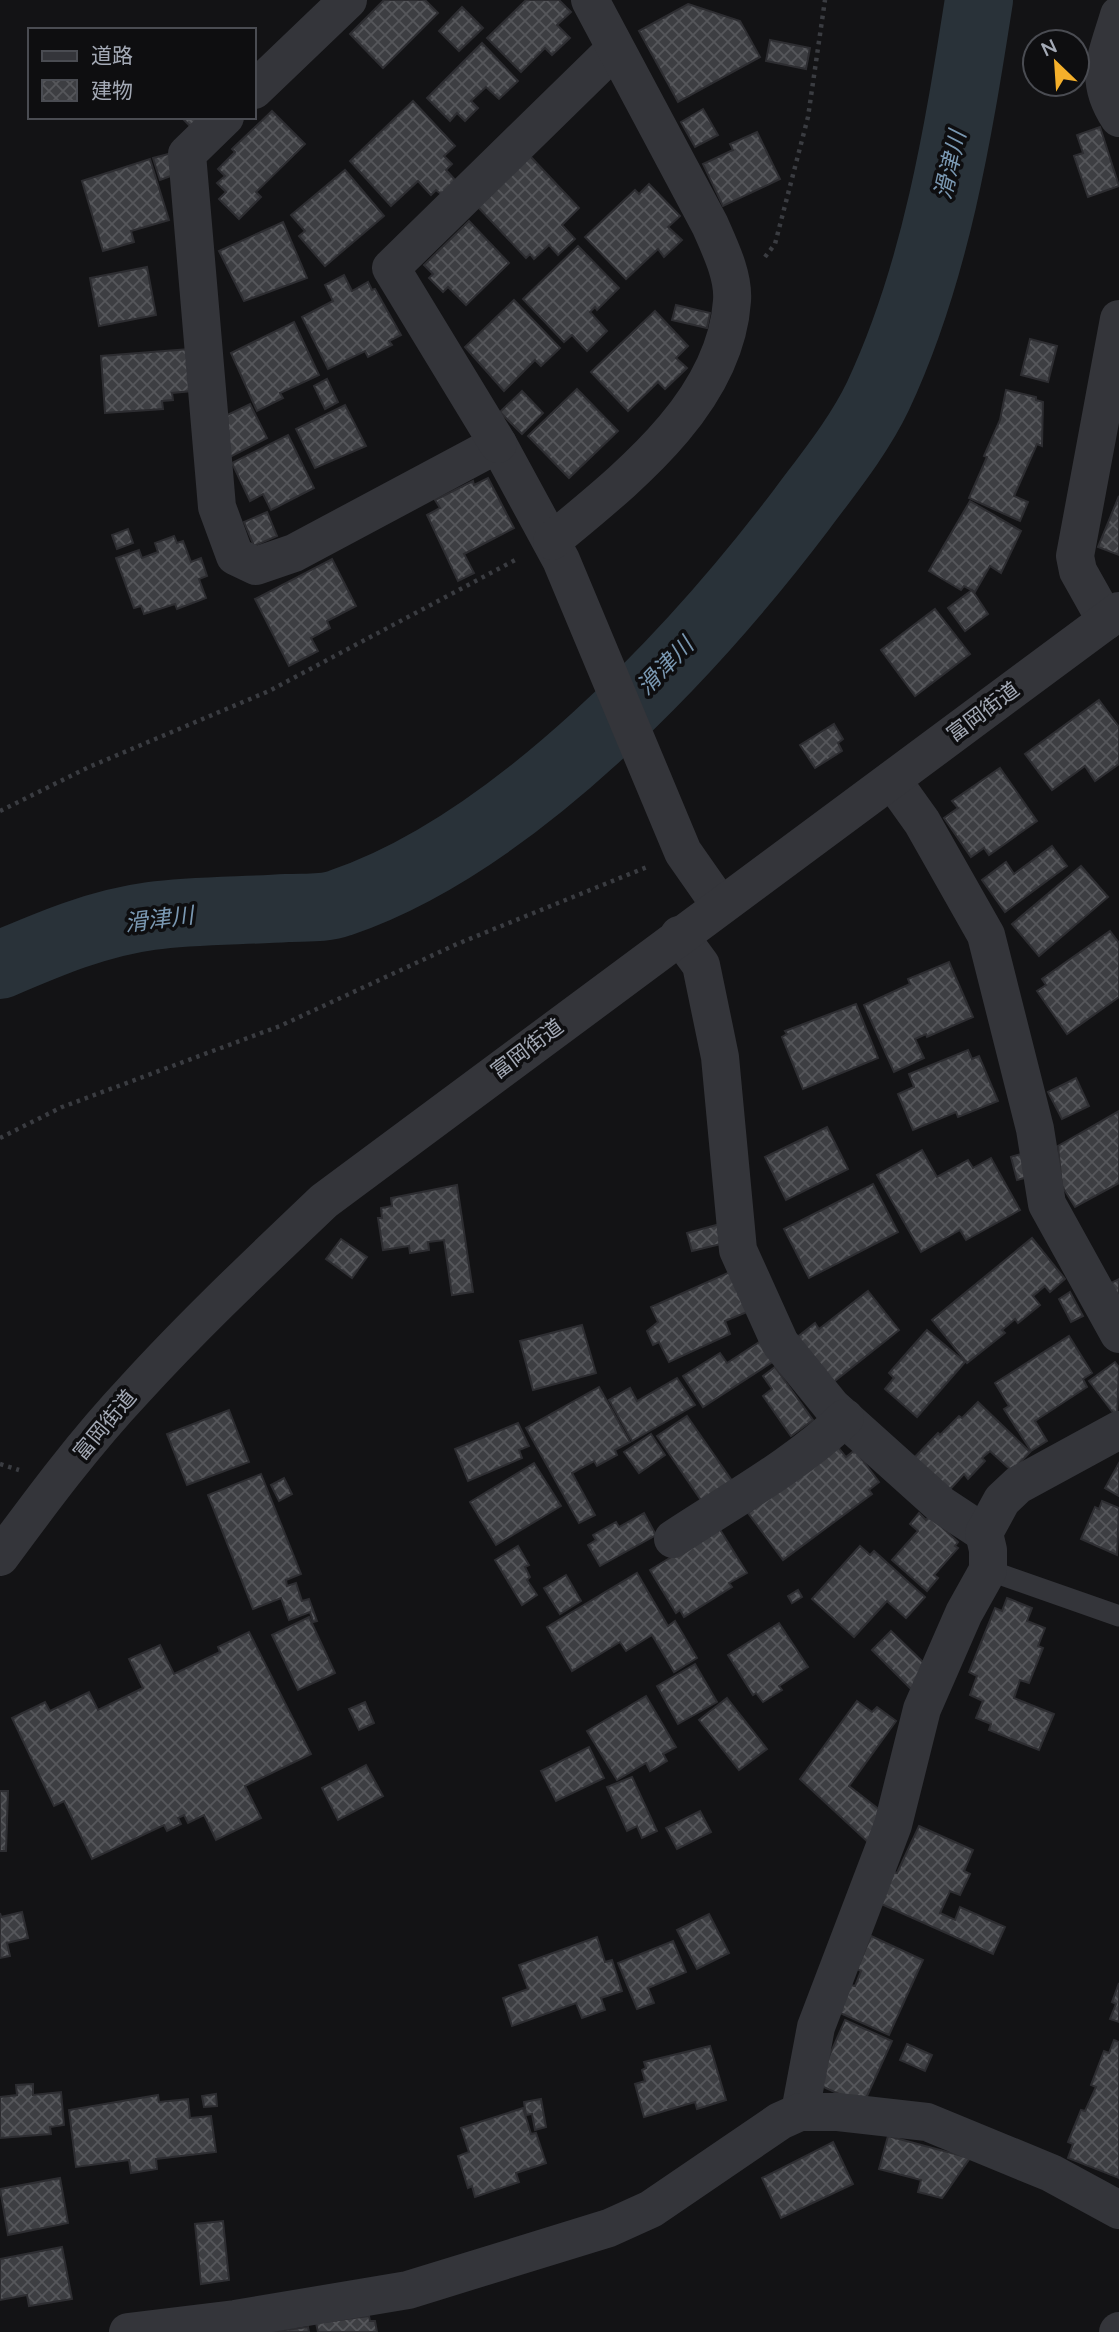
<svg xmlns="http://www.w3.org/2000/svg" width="1119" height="2332" font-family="Lato,'Noto Sans JP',sans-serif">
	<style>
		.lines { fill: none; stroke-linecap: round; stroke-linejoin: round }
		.river { stroke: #293239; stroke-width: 68 }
		.building { fill: url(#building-cross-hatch); stroke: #2d2d31; stroke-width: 2 }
		.path { stroke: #3a3c41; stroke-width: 4.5; stroke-dasharray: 3.5 5; stroke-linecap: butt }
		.service { stroke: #34353a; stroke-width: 21 }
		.minor { stroke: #34353a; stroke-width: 38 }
		.tertiary { stroke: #34353a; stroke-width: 38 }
		.labels { text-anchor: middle; stroke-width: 7; stroke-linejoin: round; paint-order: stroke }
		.street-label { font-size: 21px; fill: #a4aab6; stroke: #0e0e10 }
		.water-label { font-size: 23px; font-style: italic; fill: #7a98b2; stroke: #0e0e10 }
	</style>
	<defs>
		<pattern id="building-cross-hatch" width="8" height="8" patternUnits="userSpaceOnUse" patternTransform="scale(1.75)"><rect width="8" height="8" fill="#3d3e42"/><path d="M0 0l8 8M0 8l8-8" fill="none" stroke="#56575b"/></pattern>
	</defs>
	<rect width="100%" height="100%" fill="#131315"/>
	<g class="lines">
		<path class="river" d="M0 965C49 944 98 923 151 916 195 910 242 911 287 908 304 907 324 909 340 903 514 844 693 653 802 509 828 474 859 436 878 396 936 272 958 134 979 0"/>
	</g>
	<g class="building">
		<path d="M384 0H425L438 13 383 68 350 34Z"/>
		<path d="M526 0H559L571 12 557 25 570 38 552 55 545 48 521 72 487 38Z"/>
		<path d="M688 4 740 21 760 57 678 102 639 31Z"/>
		<path d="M462 7 483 28 459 51 439 31Z"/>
		<path d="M770 40 810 48 806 69 766 61Z"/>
		<path d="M482 43 518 81 499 99 486 87 471 101 478 108 465 121 457 113 450 121 427 98Z"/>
		<path d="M413 101 455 146 444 156 452 164 446 170 456 181 442 195 436 190 431 195 418 181 391 206 350 161Z"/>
		<path d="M703 109 718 135 695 147 681 122Z"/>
		<path d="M272 111 305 144 256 192 261 197 239 219 219 199 226 192 217 183 225 176 218 169 235 152 232 149Z"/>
		<path d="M187 117H210L195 131 184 120Z"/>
		<path d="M1100 127 1119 186 1088 197 1074 156 1083 153 1077 135Z"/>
		<path d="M757 132 780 179 723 206 703 164 733 150 730 144Z"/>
		<path d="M176 152 179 173 160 180 153 158Z"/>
		<path d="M530 156 579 208 562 225 575 239 558 255 549 245 534 259 530 254 526 258 477 206Z"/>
		<path d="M150 159 169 220 131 231 134 242 103 251 82 181Z"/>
		<path d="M345 170 384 216 325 266 299 236 305 231 291 215Z"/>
		<path d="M649 184 680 216 668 227 682 240 664 257 658 249 626 279 585 237 635 190 639 194Z"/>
		<path d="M469 221 509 263 466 305 448 287 443 292 429 278 433 274 424 265Z"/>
		<path d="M283 222 307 278 244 301 219 251Z"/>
		<path d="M578 246 619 288 597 310 595 307 590 312 607 331 587 351 572 335 564 342 523 299Z"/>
		<path d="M147 267 156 315 99 326 90 278Z"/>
		<path d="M344 275 352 291 368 282 372 290 375 289 401 335 389 341 392 345 368 357 365 351 328 369 302 317 333 301 325 285Z"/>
		<path d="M514 300 560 348 541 366 535 360 504 391 465 347Z"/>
		<path d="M676 305 710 313 707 328 672 320Z"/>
		<path d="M655 311 688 346 676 358 687 368 665 389 658 382 628 411 591 372Z"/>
		<path d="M294 322 319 375 280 393 283 398 257 411 231 353Z"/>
		<path d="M1030 339 1057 346 1048 382 1021 375Z"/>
		<path d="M189 349 192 391 172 393 173 400 162 401 163 409 105 413 101 356Z"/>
		<path d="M327 379 338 402 325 409 314 386Z"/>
		<path d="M577 389 618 431 569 478 528 436Z"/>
		<path d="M1006 390 1036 397V400L1043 402 1042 446 1037 444 1014 496 1028 502 1020 521 969 498 987 457 984 456 1000 420Z"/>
		<path d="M522 391 543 413 522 434 500 412Z"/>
		<path d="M250 404 267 438 230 457 227 415Z"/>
		<path d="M345 405 366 446 315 468 296 429Z"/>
		<path d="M288 435 314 488 271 510 263 494 250 501 232 463Z"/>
		<path d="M488 478 514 528 464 554 474 573 458 581 427 515 440 508 435 500 473 481 474 485Z"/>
		<path d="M1119 496V555L1098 547Z"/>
		<path d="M970 501 1021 531 1001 573 990 566 975 592 964 586 961 590 929 571Z"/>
		<path d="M267 512 277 536 254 546 244 522Z"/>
		<path d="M128 529 133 543 117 549 112 535Z"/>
		<path d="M174 536 177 543 183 541 191 562 201 558 207 576 199 579 206 598 177 609 175 604 144 614 141 606 134 608 116 558 139 550 142 558 158 552 155 543Z"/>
		<path d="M332 559 356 606 327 621 330 628 311 638 318 651 289 666 255 599Z"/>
		<path d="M972 590 988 614 965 631 948 608Z"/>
		<path d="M935 609 970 654 915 696 881 650Z"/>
		<path d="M1099 700 1119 727V764L1095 781 1085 766 1052 790 1025 754Z"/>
		<path d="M834 724 843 739 838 743 842 751 815 768 800 745Z"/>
		<path d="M1000 768 1037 821 989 855 984 848 971 857 944 818 958 808 952 801Z"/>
		<path d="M1052 846 1067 866 1005 912 982 880 1006 862 1014 874Z"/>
		<path d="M1081 866 1108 897 1039 956 1012 924Z"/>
		<path d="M1110 931 1119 943V997L1067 1034 1037 991 1046 985 1042 979Z"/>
		<path d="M949 962 973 1017 927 1037 926 1034 915 1039 924 1058 894 1072 864 1005 910 984 908 979Z"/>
		<path d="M856 1004 878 1058 803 1089 782 1037 787 1034 785 1031Z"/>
		<path d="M968 1050 972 1059 979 1056 998 1101 958 1117 956 1112 913 1130 898 1094 914 1087 909 1074Z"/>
		<path d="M1076 1078 1089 1106 1062 1119 1048 1092Z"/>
		<path d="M1119 1111V1183L1075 1207 1062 1186 1058 1146Z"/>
		<path d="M827 1127 848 1169 786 1200 765 1157Z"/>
		<path d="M922 1150 937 1177 968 1160 973 1168 991 1158 1020 1210 966 1240 960 1230 921 1252 877 1175Z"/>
		<path d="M1021 1154 1028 1177 1017 1180 1011 1157Z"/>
		<path d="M873 1184 898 1232 809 1278 784 1229Z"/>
		<path d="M457 1185 473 1292 452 1295 444 1240 428 1242 429 1250 410 1253 409 1246 383 1250 378 1218H382L381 1208 392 1206 391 1198Z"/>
		<path d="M720 1224 725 1243 692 1251 687 1233Z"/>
		<path d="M1032 1238 1065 1279 1050 1292 1045 1286 1033 1296 1040 1305 1018 1323 1015 1319 1002 1330 1005 1333 967 1363 932 1320Z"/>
		<path d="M341 1239 367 1257 352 1278 326 1259Z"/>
		<path d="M730 1272 747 1312 725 1321 730 1334 669 1362 659 1342 653 1345 647 1331 658 1322 651 1307Z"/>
		<path d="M1119 1279V1317L1109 1284Z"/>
		<path d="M868 1291 899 1330 826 1388 796 1338 815 1323 819 1329Z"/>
		<path d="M1070 1292 1083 1316 1071 1322 1059 1299Z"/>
		<path d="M582 1325 596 1373 533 1390 520 1341Z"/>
		<path d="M927 1330 965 1362 917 1417 885 1389 894 1378 889 1373Z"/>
		<path d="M1069 1336 1092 1373 1083 1379 1087 1387 1035 1421 1047 1441 1031 1451 1004 1409 1009 1406 995 1383Z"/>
		<path d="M761 1341 774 1361 703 1407 683 1376 720 1353 727 1363Z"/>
		<path d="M1115 1362 1119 1367 1117 1418 1089 1381Z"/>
		<path d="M775 1367 813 1420 791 1436 763 1396 772 1389 763 1376Z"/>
		<path d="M677 1378 695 1405 632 1441 609 1400 630 1388 637 1401Z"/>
		<path d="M599 1387 630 1442 615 1450 617 1455 597 1466 594 1461 572 1473 595 1515 579 1523 526 1428Z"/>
		<path d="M978 1402 1030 1452 1012 1471 990 1451 982 1458 985 1461 968 1479 964 1474 944 1496 908 1464 938 1433 940 1435 959 1416 962 1418Z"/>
		<path d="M229 1410 249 1462 187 1485 167 1434Z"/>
		<path d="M687 1416 735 1485 705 1506 657 1436Z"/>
		<path d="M518 1423 529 1446 519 1450 522 1458 468 1481 455 1449Z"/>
		<path d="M651 1434 665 1455 639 1473 624 1452Z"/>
		<path d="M838 1447 846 1457 855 1450 879 1482 869 1490 872 1494 783 1560 748 1513Z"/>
		<path d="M534 1463 561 1506 496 1545 470 1502Z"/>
		<path d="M1119 1463V1496L1105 1488Z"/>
		<path d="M261 1474 301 1574 286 1580 287 1586 296 1583 302 1601 309 1599 317 1621 313 1622 310 1612 289 1620 281 1598 253 1609 208 1495Z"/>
		<path d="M284 1478 292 1494 279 1501 271 1485Z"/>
		<path d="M1102 1501 1119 1508 1117 1555 1081 1539 1095 1507 1099 1509Z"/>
		<path d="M644 1513 656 1535 600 1566 588 1545 596 1540 593 1535 616 1522 619 1527Z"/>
		<path d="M919 1513 926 1520 930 1516 958 1542 955 1546 958 1548 934 1575 938 1578 927 1591 892 1560 918 1531 910 1524Z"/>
		<path d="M719 1528 747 1573 729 1583 732 1587 684 1617 680 1610 676 1613 650 1570Z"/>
		<path d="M518 1546 529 1565 525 1567 530 1577 527 1580 537 1595 522 1605 495 1560Z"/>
		<path d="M860 1546 870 1555 874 1551 925 1597 906 1618 887 1601 854 1637 812 1599Z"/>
		<path d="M637 1573 668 1626 675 1621 697 1658 674 1672 652 1635 626 1651 620 1642 572 1671 547 1627Z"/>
		<path d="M566 1575 581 1601 560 1614 544 1588Z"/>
		<path d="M798 1590 802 1597 792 1603 788 1596Z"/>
		<path d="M1007 1598 1032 1608 1027 1621 1045 1628 1038 1646 1043 1648 1029 1683 1020 1680 1014 1698 1054 1714 1039 1750 989 1730 991 1724 976 1718 983 1701 970 1695 977 1676 969 1672 995 1608 1002 1611Z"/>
		<path d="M309 1617 335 1673 298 1690 272 1635Z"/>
		<path d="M779 1623 808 1667 779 1686 782 1690 763 1702 756 1693 753 1695 728 1655Z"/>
		<path d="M891 1631 927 1666 914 1692 872 1650Z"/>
		<path d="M249 1632 311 1754 245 1786 261 1818 216 1840 204 1815 188 1823 184 1815 178 1818 181 1824 167 1831 164 1825 92 1859 64 1801 54 1806 12 1718 45 1702 50 1711 89 1692 98 1710 143 1688 129 1659 160 1645 174 1674 220 1652 218 1647Z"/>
		<path d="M695 1664 717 1702 678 1724 657 1686Z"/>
		<path d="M646 1696 676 1747 663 1754 667 1761 650 1771 646 1763 617 1780 587 1731Z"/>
		<path d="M727 1698 767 1749 739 1770 699 1720Z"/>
		<path d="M857 1701 872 1712 877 1707 896 1721 849 1786 880 1810 870 1844 800 1779Z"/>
		<path d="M365 1702 374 1723 359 1730 349 1709Z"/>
		<path d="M589 1747 604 1778 556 1801 541 1771Z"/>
		<path d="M366 1765 383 1796 338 1820 322 1788Z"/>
		<path d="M632 1777 657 1831 642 1838 637 1826 627 1831 607 1787Z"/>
		<path d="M0 1791H8L6 1851H0Z"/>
		<path d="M700 1811 711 1832 677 1849 666 1828Z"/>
		<path d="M919 1826 973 1850 964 1871 970 1874 960 1895 950 1891 940 1913 955 1920 960 1907 1005 1927 993 1954 879 1903 893 1872 897 1873Z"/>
		<path d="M22 1912 28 1938 7 1943 10 1956 0 1958V1913L1 1917Z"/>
		<path d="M709 1914 729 1953 697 1969 677 1930Z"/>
		<path d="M871 1936 923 1960 889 2035 838 2012 850 1985 855 1986 861 1971 857 1969Z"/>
		<path d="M597 1937 605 1962 612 1960 622 1991 601 1998 605 2010 582 2018 576 2003 512 2026 503 1998 528 1989 519 1965Z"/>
		<path d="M673 1941 686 1972 648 1988 654 2003 637 2009 618 1963Z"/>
		<path d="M1119 1983V2022L1110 2019 1116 2004 1112 2002Z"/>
		<path d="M845 2020 892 2041 863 2105 817 2084Z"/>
		<path d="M1114 2040 1119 2042V2178L1068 2158 1073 2144 1068 2142 1081 2110 1085 2111 1096 2087 1091 2085 1104 2051 1109 2053Z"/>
		<path d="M907 2044 932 2055 925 2071 900 2060Z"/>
		<path d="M710 2046 726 2100 697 2109 695 2102 644 2117 635 2084 645 2081 642 2070 646 2068 644 2062Z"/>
		<path d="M33 2084V2095L61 2092 64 2125 50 2127 51 2134 0 2138V2097L17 2095 16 2085Z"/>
		<path d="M216 2094 217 2106 204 2107 202 2096Z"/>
		<path d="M158 2095 159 2102 188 2099 190 2118 211 2116 216 2152 156 2159 157 2169 131 2173 129 2160 76 2167 69 2110Z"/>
		<path d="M541 2099 546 2127 535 2130 532 2114 526 2115 524 2102Z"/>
		<path d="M523 2108 531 2134 536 2133 546 2163 516 2173 519 2182 475 2197 472 2186 468 2188 458 2156 469 2152 461 2128Z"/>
		<path d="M888 2136 970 2158 942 2198 918 2192 921 2180 879 2169Z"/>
		<path d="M833 2142 853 2184 781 2218 762 2178Z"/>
		<path d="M60 2178 68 2223 8 2235 0 2189Z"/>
		<path d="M223 2221 229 2280 201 2284 195 2224Z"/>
		<path d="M62 2247 72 2299 29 2306 27 2295 0 2300V2259Z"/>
		<path d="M369 2316 370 2321H375L377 2332H318L316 2323Z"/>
		<path d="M308 2327 309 2332H271Z"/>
	</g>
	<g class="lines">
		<g class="path">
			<path d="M765 257 775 244 808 117 825 0"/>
			<path d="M0 811 89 767 269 691 517 559"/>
			<path d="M0 1138 62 1107 280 1026 457 944 647 867"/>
			<path d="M0 1464 19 1470"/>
		</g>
		<path class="service" d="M988 1570 1119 1616"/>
		<g class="minor">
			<path d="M1119 15C1107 56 1093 79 1119 118"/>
			<path d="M254 90 348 0"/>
			<path d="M225 117 187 154 217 507 235 556 256 566 294 553 498 444 561 560 683 852 720 905"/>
			<path d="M498 444 391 268 615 49"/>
			<path d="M552 541C625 480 725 404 732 301 734 276 720 248 710 225L590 0"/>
			<path d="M1106 621 1078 571 1075 556 1119 319"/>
			<path d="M892 780 922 822 986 935 1035 1129 1047 1204 1119 1334"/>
			<path d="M679 935 701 965 720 1057 738 1250 780 1343 832 1407 940 1504 984 1533"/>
			<path d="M673 1539C730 1501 795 1466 845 1418"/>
			<path d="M800 2112 816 2027 893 1825 922 1709 964 1613 988 1570V1550L984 1533 1002 1500 1018 1485 1119 1430"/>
			<path d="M128 2332 235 2319 408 2290 609 2228 651 2209 780 2121 800 2112H838L927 2122 1051 2173 1119 2210"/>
			<path d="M1118 2332 1119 2331"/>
		</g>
		<path class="tertiary" d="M0 1557C42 1500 85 1442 134 1390 194 1324 259 1263 324 1201L1119 611"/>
	</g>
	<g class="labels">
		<g class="street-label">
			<text transform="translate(983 712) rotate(-37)" y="7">富岡街道</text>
			<text transform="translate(527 1049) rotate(-37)" y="7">富岡街道</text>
			<text transform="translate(105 1425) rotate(-50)" y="7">富岡街道</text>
		</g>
		<g class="water-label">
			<text transform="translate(950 165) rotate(-77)" y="8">滑津川</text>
			<text transform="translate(665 666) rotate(-46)" y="8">滑津川</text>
			<text transform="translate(159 919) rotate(-7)" y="8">滑津川</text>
		</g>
	</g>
	<rect x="28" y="28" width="228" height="91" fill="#0e0e10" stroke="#4a4c52" stroke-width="2"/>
	<rect x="42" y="51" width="35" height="10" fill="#34353a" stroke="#4a4c52" stroke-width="2"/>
	<text x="91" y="63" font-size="21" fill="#a4aab6">道路</text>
	<rect x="42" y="80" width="35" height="21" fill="url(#building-cross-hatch)" stroke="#4a4c52" stroke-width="2"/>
	<text x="91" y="98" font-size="21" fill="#a4aab6">建物</text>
	<g transform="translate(1056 63) rotate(335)"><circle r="33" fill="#0e0e10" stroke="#4a4c52" stroke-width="2"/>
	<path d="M0-5L12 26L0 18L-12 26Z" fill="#f5b02b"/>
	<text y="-10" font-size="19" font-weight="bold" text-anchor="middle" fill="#a4aab6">N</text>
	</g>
</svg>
